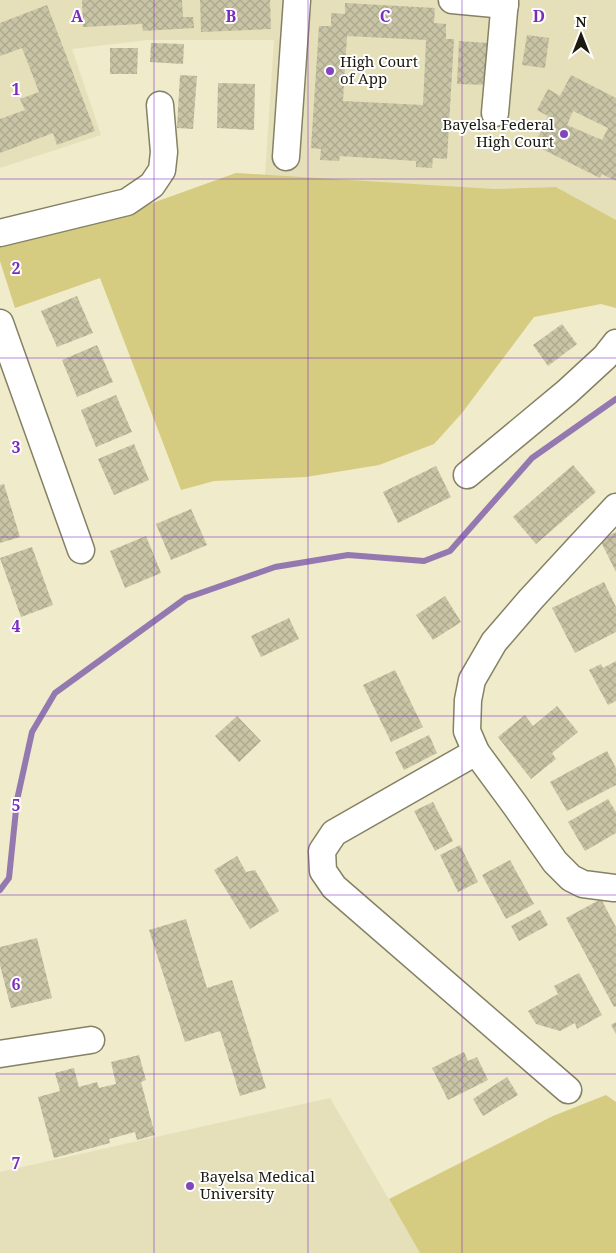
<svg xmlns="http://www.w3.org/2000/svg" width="616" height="1253" font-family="'Noto Serif',serif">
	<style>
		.built { fill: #e5e0b9 }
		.green { fill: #d5cb81 }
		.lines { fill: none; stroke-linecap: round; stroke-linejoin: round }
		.stream { stroke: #9479b1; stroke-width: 6 }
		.building { fill: url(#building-cross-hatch); fill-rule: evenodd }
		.minor-casing { stroke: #858164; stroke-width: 29 }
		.minor { stroke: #fff; stroke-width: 26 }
		.grid { fill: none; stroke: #7b2cbf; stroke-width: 1; stroke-opacity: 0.55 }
		.poi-dot { fill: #8246bc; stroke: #fff; stroke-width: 2 }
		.labels { text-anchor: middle; stroke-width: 4; stroke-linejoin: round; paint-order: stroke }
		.poi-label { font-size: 15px; fill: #1c1a0f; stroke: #fff; text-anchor: start }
		.grid-label { font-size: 16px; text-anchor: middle; font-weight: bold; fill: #7b2cbf; stroke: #fff; stroke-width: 4; stroke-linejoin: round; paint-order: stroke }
	</style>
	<defs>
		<pattern id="building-cross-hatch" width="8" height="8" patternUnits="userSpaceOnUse" patternTransform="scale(1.25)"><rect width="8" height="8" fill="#c8c4a5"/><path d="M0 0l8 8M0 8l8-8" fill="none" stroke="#aba88d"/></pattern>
	</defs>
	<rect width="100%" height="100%" fill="#efebcb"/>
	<g class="built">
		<path d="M0 0H616V220L556 187 495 189 265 175 274 40H147L72 49 101 135 0 168Z"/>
		<path d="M330 1098 420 1253H0V1172Z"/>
	</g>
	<g class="green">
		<path d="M236 173 495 189 556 187 616 220V308L601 304 534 317 462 413 434 444 379 465 306 477 214 481 181 490 100 278 15 308 0 261V247L133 210Z"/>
		<path d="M606 1095 616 1102V1253H420L389 1199 553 1116Z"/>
	</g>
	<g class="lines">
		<path class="stream" d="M0 890 9 878 17 800 32 732 55 693 186 598 275 567 348 555 424 561 450 551 532 458 616 399"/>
	</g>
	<g class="building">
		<path d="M82 0H182L183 17H193L194 28 143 31 142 24 83 27Z"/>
		<path d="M200 0H270L271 29 201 32Z"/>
		<path d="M345 3 435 8 434 23 446 24V39H454L447 159 433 158 432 168 416 167V161L340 156 339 161 320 160 321 149 311 148 319 26H331V13L345 14ZM347 36 426 40 423 105 343 101Z"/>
		<path d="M47 5 95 131 57 145 53 133 0 153V119L25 110 20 99 39 92 22 48 0 56V23Z"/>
		<path d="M527 35 549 38 545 68 522 65Z"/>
		<path d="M459 41 488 43 487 85 457 84Z"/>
		<path d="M151 43 184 44 183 64 150 62Z"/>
		<path d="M110 48H138L137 74H110Z"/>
		<path d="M180 75 197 76 193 129 177 128Z"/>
		<path d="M571 75 616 98V181L602 174 600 178 534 145 548 116 537 110 548 89 560 96ZM573 111 608 128 602 140 567 125Z"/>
		<path d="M218 83 255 84 254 130 217 128Z"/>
		<path d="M77 296 93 333 57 347 41 311Z"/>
		<path d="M562 324 577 344 548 366 533 345Z"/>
		<path d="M97 345 113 382 77 397 62 360Z"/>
		<path d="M116 395 132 432 96 447 81 410Z"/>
		<path d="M134 444 149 480 114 495 98 459Z"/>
		<path d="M573 465 596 492 536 544 513 517Z"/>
		<path d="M436 466 451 497 398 523 383 492Z"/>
		<path d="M4 484 20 537 0 543V485Z"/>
		<path d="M191 509 207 545 171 560 156 524Z"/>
		<path d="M616 532V572L600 540Z"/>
		<path d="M146 536 161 573 125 588 110 551Z"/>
		<path d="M32 547 53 605 21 617 0 558Z"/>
		<path d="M604 582 616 607V632L575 653 552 608Z"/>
		<path d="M445 596 461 622 433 640 416 615Z"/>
		<path d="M289 618 299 639 261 657 251 636Z"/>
		<path d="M616 661V701L608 705 589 670 601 664 603 668Z"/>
		<path d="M395 670 423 727 391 742 363 685Z"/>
		<path d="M557 706 578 732 552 753 556 759 531 779 498 737 525 715 533 726Z"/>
		<path d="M237 716 261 741 239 762 215 736Z"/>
		<path d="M429 735 437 753 404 770 395 752Z"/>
		<path d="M607 751 616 768V785L567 811 550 782Z"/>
		<path d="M608 799 616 812V833L585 851 568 822Z"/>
		<path d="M433 802 453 841 435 851 414 811Z"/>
		<path d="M460 845 478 882 458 892 440 855Z"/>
		<path d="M237 856 246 872 255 870 279 911 250 929 214 870Z"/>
		<path d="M510 860 534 904 506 919 482 875Z"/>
		<path d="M601 899 616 927V1006L614 1007 566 918Z"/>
		<path d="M540 910 548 925 519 941 511 926Z"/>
		<path d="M186 919 207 988 232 980 266 1088 240 1096 220 1031 185 1042 149 930Z"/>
		<path d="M37 938 52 998 11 1008 0 965V947Z"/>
		<path d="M579 973 602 1015 577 1029 575 1023 560 1031 536 1024 528 1011 558 994 554 986Z"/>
		<path d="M616 1022V1034L611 1025Z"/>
		<path d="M464 1052 468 1061 477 1057 488 1080 448 1100 432 1068Z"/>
		<path d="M139 1055 146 1080 141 1082 155 1135 137 1140 135 1132 109 1139 110 1143 54 1158 38 1097 60 1091 55 1073 74 1068 79 1087 97 1082 99 1088 116 1084 111 1062Z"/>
		<path d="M507 1077 518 1095 483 1116 473 1099Z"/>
	</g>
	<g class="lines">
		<g class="minor-casing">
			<g id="minor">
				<path d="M452 0 505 5"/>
				<path d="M495 113 505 0"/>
				<path d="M286 157 297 0"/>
				<path d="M0 233 127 202 152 185 162 170 164 152 160 105"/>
				<path d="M0 323 81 550"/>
				<path d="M467 475 567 392 605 357 616 343"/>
				<path d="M476 752 334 833 322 851 323 871 334 887 568 1090"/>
				<path d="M614 888 583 884 571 878 555 862 515 805 476 752 467 731 468 700 472 680 494 642 531 599 616 507"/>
				<path d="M0 1054 91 1040"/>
			</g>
		</g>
		<use href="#minor" class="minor"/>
	</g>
	<path class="grid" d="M154 0V1253M308 0V1253M462 0V1253M0 179H616M0 358H616M0 537H616M0 716H616M0 895H616M0 1074H616"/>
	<g class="poi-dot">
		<circle cx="330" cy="71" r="5"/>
		<circle cx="564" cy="134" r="5"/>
		<circle cx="190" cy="1186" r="5"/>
	</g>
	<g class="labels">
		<g class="poi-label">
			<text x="340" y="67">High Court<tspan x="340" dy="17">of App</tspan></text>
			<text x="554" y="130" text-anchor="end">Bayelsa Federal<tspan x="554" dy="17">High Court</tspan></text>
			<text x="200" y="1182">Bayelsa Medical<tspan x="200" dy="17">University</tspan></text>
		</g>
	</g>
	<g class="grid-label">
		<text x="77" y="22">A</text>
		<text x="231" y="22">B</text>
		<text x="385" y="22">C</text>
		<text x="539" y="22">D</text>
		<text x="16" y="95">1</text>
		<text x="16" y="274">2</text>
		<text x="16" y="453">3</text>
		<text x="16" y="632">4</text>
		<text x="16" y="811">5</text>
		<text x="16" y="990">6</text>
		<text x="16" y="1169">7</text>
	</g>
	<g transform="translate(581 35)" stroke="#ffffff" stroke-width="4" paint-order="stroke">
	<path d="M0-4L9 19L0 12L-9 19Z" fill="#1c1a0f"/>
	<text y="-8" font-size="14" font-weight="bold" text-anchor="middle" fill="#1c1a0f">N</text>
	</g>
</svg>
